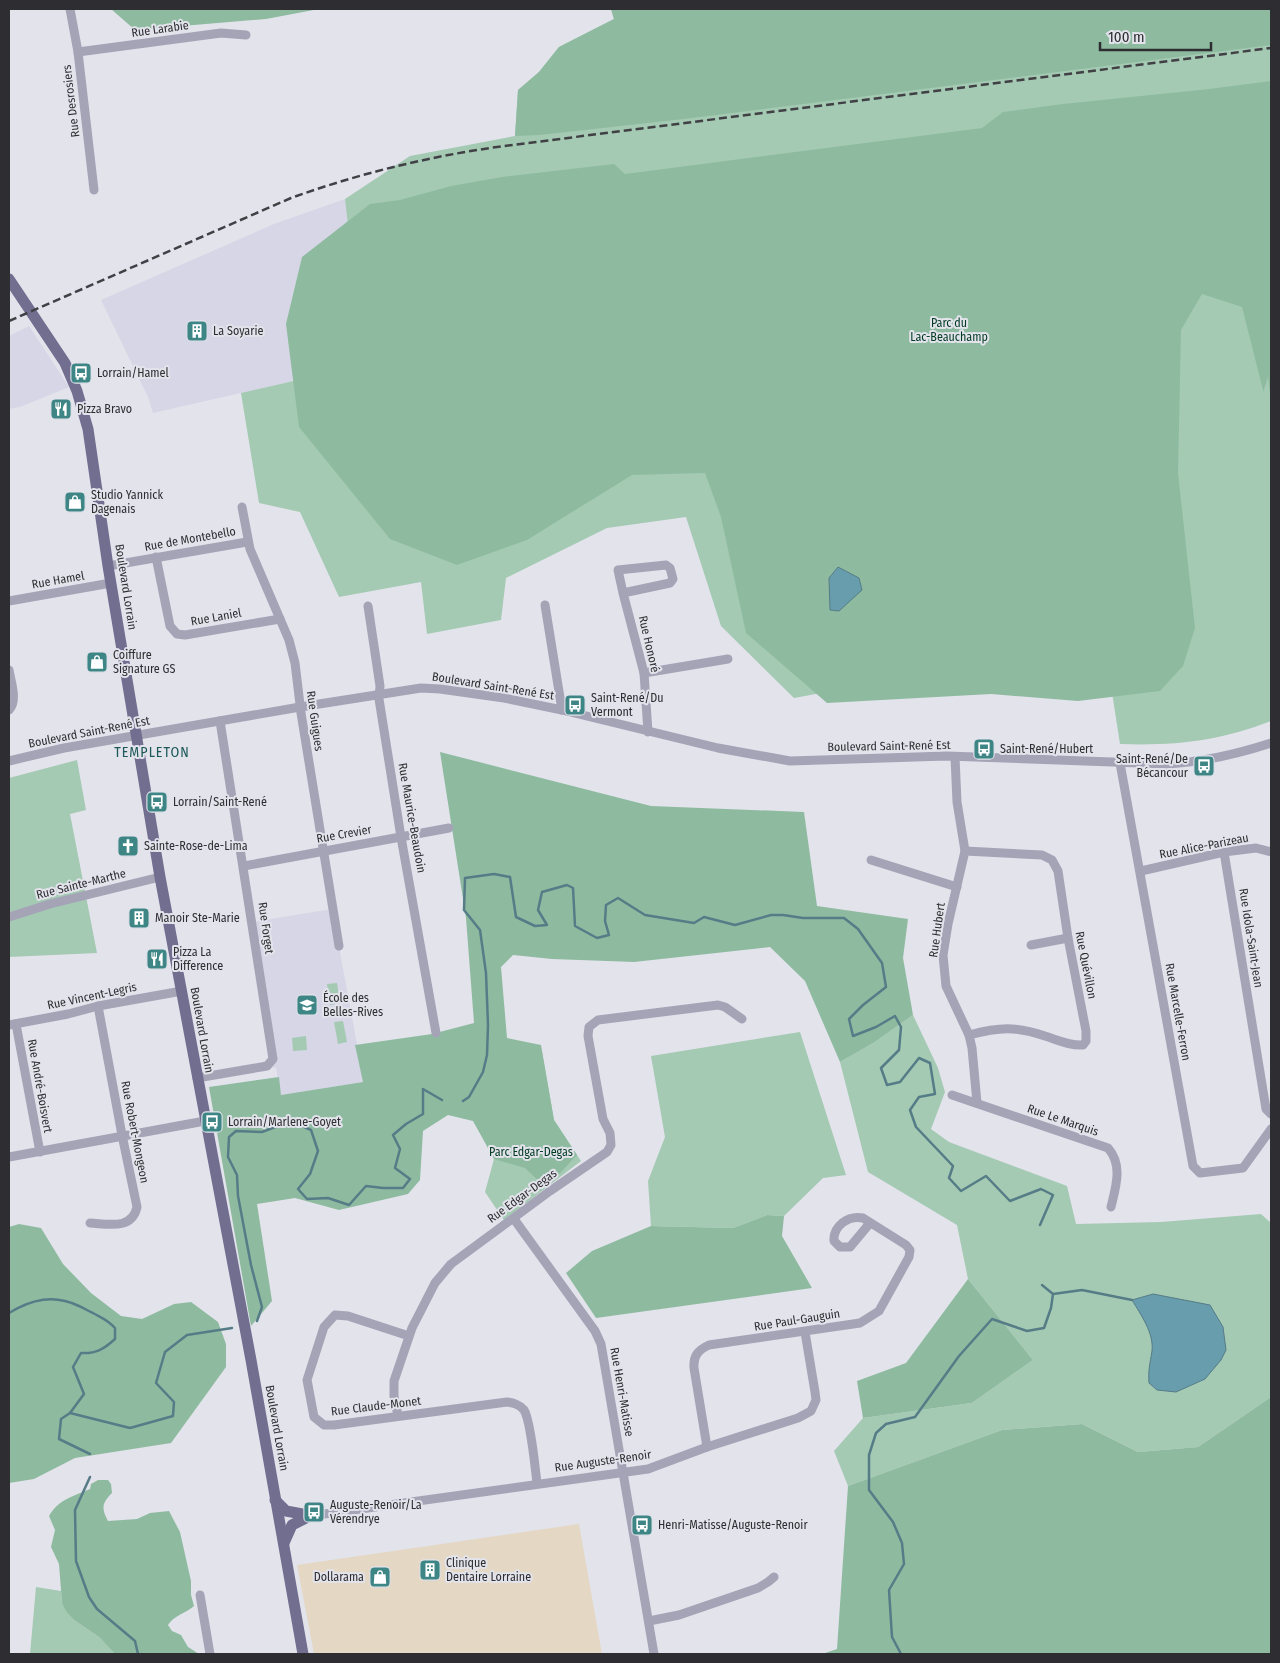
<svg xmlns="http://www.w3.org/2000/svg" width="1280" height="1663" font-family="'Fira Sans Condensed',sans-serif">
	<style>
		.commercial { fill: #e4d8c4 }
		.built { fill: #d6d6e6 }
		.green { fill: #a4cab3 }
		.forest { fill: #8ebba0 }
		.water { fill: #679dac; stroke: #567c87 }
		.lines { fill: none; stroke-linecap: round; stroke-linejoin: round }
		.stream { stroke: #567c87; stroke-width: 2.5 }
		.minor { stroke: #a5a4b7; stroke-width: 9 }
		.major { stroke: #716e90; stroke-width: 11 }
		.rail { stroke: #404045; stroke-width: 2.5; stroke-dasharray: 8 4; stroke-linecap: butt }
		.labels { text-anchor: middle; stroke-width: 4; stroke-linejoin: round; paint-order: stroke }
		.street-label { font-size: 12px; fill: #2e2e32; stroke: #e3e3ec }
		.park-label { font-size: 12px; fill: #003a21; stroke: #e3e3ec }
		.poi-label { font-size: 12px; fill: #2e2e32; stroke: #e3e3ec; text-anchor: start }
		.neighbourhood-label { font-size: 14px; letter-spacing: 1px; fill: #1c5857; stroke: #e3e3ec }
	</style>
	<rect width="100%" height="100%" fill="#e3e3ec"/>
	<path class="commercial" d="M579 1524 602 1654H314L297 1565Z"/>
	<g class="built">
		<path d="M345 199 364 365 153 413 148 397 101 300 274 224Z"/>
		<path d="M29 326 69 387 20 407 9 409V336Z"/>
		<path d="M332 909 364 1082 281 1095 276 1068 267 1066 270 1065 252 922Z"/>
	</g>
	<g class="green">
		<path d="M611 9H1271V721C1220 741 1175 746 1120 744L1104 641 794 698 721 626 686 517 607 528 506 578 501 620 427 634 421 582 339 597 300 512 259 503 241 393 364 365 345 199 410 156 515 136 518 90 539 72 559 47 614 19Z"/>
		<path d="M77 760 86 810 70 814 97 953 9 957V778Z"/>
		<path d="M337 983 340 1003 330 1005 327 984Z"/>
		<path d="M913 1015 938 1068 945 1092 931 1129 949 1142 1067 1186 1076 1224 1161 1222 1261 1214 1271 1223V1397L1198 1447 1138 1452 1082 1424 1002 1430 848 1486 834 1451 863 1418 972 1403 1033 1360 968 1279 957 1225 868 1172 840 1062 875 1042Z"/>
		<path d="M343 1021 347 1042 338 1044 334 1022Z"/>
		<path d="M800 1032 846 1175 823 1178 784 1216 767 1215 733 1228 651 1226 648 1181 665 1137 651 1056Z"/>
		<path d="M306 1036 307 1050 293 1051 292 1038Z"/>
		<path d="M542 1052 554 1120 581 1161 504 1220 485 1192 494 1159 477 1119Z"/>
		<path d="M36 1587 61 1591 62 1603 74 1620 99 1637 115 1654H30Z"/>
	</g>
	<g class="forest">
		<path d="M111 9H110H319L266 19 135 30Z"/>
		<path d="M611 9H1271V45L684 119 540 135 515 136 518 90 539 72 559 47 614 19Z"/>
		<path d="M1271 81V402L1268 377 1263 392V390L1242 307 1202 294 1181 330 1178 473 1195 628 1183 666 1160 691 1078 701 991 694 827 703 746 633 721 517 705 473 632 475 527 540 457 565 390 539 299 427 286 324 302 257 370 204 400 200 451 186 502 177 614 164 625 174 982 128 1003 112 1063 104 1209 89Z"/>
		<path d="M440 752 651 806 804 812 817 906 908 919 903 958 913 1015 875 1042 840 1062 805 981 770 947 634 962 552 959 513 955 501 967 507 1038 541 1045 554 1120 577 1155 546 1188 525 1168 494 1159 473 1121 448 1115 423 1131 420 1180 408 1194 339 1210 295 1198 257 1204 272 1301 251 1326 209 1087 279 1077 281 1095 363 1082 355 1045 432 1034 474 1023 466 918Z"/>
		<path d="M767 1215 784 1216 782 1236 812 1288 596 1318 566 1273 592 1251 651 1226 733 1228Z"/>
		<path d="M19 1224 41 1228 63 1264 91 1293 121 1316 142 1319 174 1304 191 1302 218 1322 226 1344V1367L171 1443 75 1458 34 1479 9 1483V1227Z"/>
		<path d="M968 1279 1033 1360 972 1403 863 1418 857 1381 906 1363Z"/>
		<path d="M1271 1397V1654H822L837 1649 848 1486 1002 1430 1082 1424 1138 1452 1198 1447Z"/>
		<path d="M98 1480H108L111 1484 112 1493C102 1503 101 1508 108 1521L137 1519 150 1513 169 1511 180 1532 191 1581V1595L194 1606C186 1613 173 1616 168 1625L172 1631 181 1635 188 1647 196 1652 198 1654H115L99 1637 74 1620 66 1611 62 1603 59 1564 51 1547 55 1530 49 1516C59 1499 74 1496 90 1489L91 1484Z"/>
	</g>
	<g class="water">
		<path d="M838 567 859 578 862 590 839 611 830 610 829 578Z"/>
		<path d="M1153 1294 1210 1305 1223 1327 1226 1350 1221 1360 1205 1379 1176 1392 1157 1390 1149 1383C1148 1370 1150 1364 1152 1351 1154 1333 1141 1315 1132 1300Z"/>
	</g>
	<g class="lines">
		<g class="stream">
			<path d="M463 1101 469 1097 483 1072 487 1055 488 1025 486 973 480 930 464 910 465 878 494 874 510 877 516 917 535 926 547 925 538 910 542 892 567 885 573 888 575 926 597 938 609 935 605 921 606 905 618 898 645 915 694 923 704 917 735 925 771 915H783L803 918H844L858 929 882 963 886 987 863 1005 849 1019 853 1036 876 1027 895 1016 901 1027 899 1050 881 1068 887 1085 900 1082 919 1058 930 1063 935 1094 919 1097 910 1110 916 1127 953 1166 949 1178 961 1191 986 1176 1010 1201 1041 1189 1053 1195 1040 1225"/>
			<path d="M1053 1294 1082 1290 1132 1300"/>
			<path d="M9 1313C32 1299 54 1294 79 1306 84 1308 88 1311 93 1313 102 1318 108 1320 115 1328V1339C104 1349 96 1354 81 1353L73 1367 84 1394 70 1413 61 1419 59 1439 90 1454"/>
			<path d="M257 1321 262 1307 251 1265 238 1196 237 1175 228 1157 229 1137 236 1131 262 1132 291 1121 311 1130 318 1151 310 1174 298 1189 307 1199 328 1198 349 1205 366 1186 383 1188H403L410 1179 395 1168 400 1149 393 1135 406 1124 423 1114V1089L442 1100"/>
			<path d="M70 1413 130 1428 173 1416 174 1402 156 1383 165 1352 187 1335 232 1328"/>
			<path d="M90 1477 75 1510 76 1561 89 1597 97 1609 135 1641 138 1654"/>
			<path d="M901 1654 892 1637 889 1590 904 1564 902 1543 893 1522 869 1490V1455L876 1433 886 1424 915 1417 959 1356 992 1319 1027 1331 1044 1328 1051 1308 1053 1294 1042 1285"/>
		</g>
		<g class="minor">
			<path d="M70 9 78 52 94 190"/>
			<path d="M78 52 221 33 246 35"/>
			<path d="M242 507 250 549 289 640 295 663 301 713 339 946"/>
			<path d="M156 557 170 626 177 634 185 635 280 619"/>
			<path d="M108 566 247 542"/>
			<path d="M623 593 618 570 666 565 670 568 673 579 670 583 623 593 644 673 648 732"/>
			<path d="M9 601 111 583"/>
			<path d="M545 605 562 710"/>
			<path d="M368 606 380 686 379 699 401 837 436 1033"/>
			<path d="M9 670C11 682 18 701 9 710"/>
			<path d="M644 673 728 659"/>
			<path d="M955 757 957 802 965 851 948 924 943 955 946 986 969 1035 972 1048 977 1103"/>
			<path d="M9 761 64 748 300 707 421 688 440 689 504 698 562 710 718 748 790 761 947 756 1167 764C1203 762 1237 754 1271 743"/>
			<path d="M1120 763 1193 1166 1200 1173 1243 1168 1271 1129"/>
			<path d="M965 851 1042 855 1052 860 1058 871 1068 938 1086 1031V1041L1083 1045C1070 1046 1058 1040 1045 1036 1016 1026 999 1027 969 1035"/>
			<path d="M1224 852 1266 1109 1271 1114"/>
			<path d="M871 860 957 887"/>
			<path d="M244 866 449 828"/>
			<path d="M1141 871 1224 852 1256 848 1271 852"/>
			<path d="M9 917 50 904 160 877"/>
			<path d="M1031 945 1068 938"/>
			<path d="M16 1024 40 1152"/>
			<path d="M9 1025 68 1014 98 1006 182 991"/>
			<path d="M197 1078 267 1066 273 1059 220 721"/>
			<path d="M952 1095 1108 1148C1123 1165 1116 1186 1111 1207"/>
			<path d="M9 1157 205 1121"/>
			<path d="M514 1219 595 1331 601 1344 654 1654"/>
			<path d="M90 1223C109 1224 132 1230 137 1207L122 1135 98 1006"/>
			<path d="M409 1336 348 1316 335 1315 324 1327 307 1380 308 1385 314 1417 324 1425H334L507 1402C513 1403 519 1404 524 1410 531 1421 535 1468 537 1483"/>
			<path d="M398 1416 394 1396V1381L412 1328 435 1283 451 1264 550 1191 607 1152 611 1145 610 1133 603 1119 588 1036 589 1027 598 1020 718 1005 725 1007 742 1019"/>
			<path d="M707 1447 694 1368C693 1356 698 1350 709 1345L860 1323 879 1311 909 1257 910 1250 906 1245 863 1218C848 1215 833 1226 834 1241L840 1247H850L870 1223"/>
			<path d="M310 1516 648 1469 707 1447 798 1418 811 1411 816 1400 815 1392 805 1332"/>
			<path d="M200 1595 210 1654"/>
			<path d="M649 1621 679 1615 758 1588 768 1582 774 1577"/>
		</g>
		<g class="major">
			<path d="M9 279 65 363 77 391 88 429 108 566 160 877 251 1360 303 1654"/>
			<path d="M275 1500 286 1511 308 1515"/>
			<path d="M284 1543 292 1525 310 1516"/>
		</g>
		<path class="rail" d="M9 321 291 198C358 174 426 157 497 147L1271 48"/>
	</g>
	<defs>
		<g id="building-square" transform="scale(1.125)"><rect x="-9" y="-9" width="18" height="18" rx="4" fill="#3e8685" stroke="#e3e3ec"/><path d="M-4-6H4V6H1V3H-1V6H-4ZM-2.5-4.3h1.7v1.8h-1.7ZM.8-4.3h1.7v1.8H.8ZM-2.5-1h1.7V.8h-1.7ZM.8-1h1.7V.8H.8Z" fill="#fff"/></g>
		<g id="bus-square" transform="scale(1.125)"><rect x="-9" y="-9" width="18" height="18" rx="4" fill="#3e8685" stroke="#e3e3ec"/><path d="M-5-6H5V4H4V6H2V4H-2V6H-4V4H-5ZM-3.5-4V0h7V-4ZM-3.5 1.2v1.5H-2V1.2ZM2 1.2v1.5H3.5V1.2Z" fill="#fff"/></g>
		<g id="restaurant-square" transform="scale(1.125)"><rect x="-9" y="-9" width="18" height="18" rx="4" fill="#3e8685" stroke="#e3e3ec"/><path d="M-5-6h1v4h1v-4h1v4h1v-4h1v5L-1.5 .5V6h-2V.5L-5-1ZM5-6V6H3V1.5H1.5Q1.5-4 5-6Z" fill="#fff"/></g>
		<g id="shop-square" transform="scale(1.125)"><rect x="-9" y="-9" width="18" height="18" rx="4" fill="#3e8685" stroke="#e3e3ec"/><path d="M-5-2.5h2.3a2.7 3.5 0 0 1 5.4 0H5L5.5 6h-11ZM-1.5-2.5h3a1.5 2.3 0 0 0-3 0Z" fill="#fff"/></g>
		<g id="church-square" transform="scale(1.125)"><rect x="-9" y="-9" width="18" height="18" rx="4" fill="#3e8685" stroke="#e3e3ec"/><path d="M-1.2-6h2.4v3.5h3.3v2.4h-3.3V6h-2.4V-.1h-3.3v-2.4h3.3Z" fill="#fff"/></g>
		<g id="school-square" transform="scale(1.125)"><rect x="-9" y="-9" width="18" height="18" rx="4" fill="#3e8685" stroke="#e3e3ec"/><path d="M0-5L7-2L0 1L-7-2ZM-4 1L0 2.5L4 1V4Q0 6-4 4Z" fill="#fff"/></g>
	</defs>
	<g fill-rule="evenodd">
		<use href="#building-square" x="197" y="331"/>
		<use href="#bus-square" x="81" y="373"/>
		<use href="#restaurant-square" x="61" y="409"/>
		<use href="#shop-square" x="75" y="502"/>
		<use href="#shop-square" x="97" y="662"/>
		<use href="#bus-square" x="575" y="705"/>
		<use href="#bus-square" x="984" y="749"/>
		<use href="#bus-square" x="1204" y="766"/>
		<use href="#bus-square" x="157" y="802"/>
		<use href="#church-square" x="128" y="846"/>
		<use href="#building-square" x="139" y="918"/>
		<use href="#restaurant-square" x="157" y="959"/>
		<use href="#school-square" x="307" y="1005"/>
		<use href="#bus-square" x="212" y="1122"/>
		<use href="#bus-square" x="314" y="1512"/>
		<use href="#bus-square" x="642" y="1525"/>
		<use href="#building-square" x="430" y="1570"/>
		<use href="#shop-square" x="380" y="1577"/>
	</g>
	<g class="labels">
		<g class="street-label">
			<text transform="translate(160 29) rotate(-8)" y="4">Rue Larabie</text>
			<text transform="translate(71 101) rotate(-97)" y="4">Rue Desrosiers</text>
			<text transform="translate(190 539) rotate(-10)" y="4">Rue de Montebello</text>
			<text transform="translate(58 580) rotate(-10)" y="4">Rue Hamel</text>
			<text transform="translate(126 587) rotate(81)" y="4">Boulevard Lorrain</text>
			<text transform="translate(216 617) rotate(-10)" y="4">Rue Laniel</text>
			<text transform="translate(649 644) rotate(77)" y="4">Rue Honoré</text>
			<text transform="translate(493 686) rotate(9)" y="4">Boulevard Saint-René Est</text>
			<text transform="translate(315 721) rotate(82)" y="4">Rue Guigues</text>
			<text transform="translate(89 732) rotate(-11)" y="4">Boulevard Saint-René Est</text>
			<text transform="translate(889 746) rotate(-1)" y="4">Boulevard Saint-René Est</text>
			<text transform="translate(412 818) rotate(80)" y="4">Rue Maurice-Beaudoin</text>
			<text transform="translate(344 834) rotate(-10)" y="4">Rue Crevier</text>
			<text transform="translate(1204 846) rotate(-11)" y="4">Rue Alice-Parizeau</text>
			<text transform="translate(81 884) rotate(-14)" y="4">Rue Sainte-Marthe</text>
			<text transform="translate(266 928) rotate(82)" y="4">Rue Forget</text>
			<text transform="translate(937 930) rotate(-82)" y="4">Rue Hubert</text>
			<text transform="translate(1251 938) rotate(81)" y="4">Rue Idola-Saint-Jean</text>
			<text transform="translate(1086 965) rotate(79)" y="4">Rue Quévillon</text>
			<text transform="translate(92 996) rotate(-12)" y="4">Rue Vincent-Legris</text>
			<text transform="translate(1178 1012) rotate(80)" y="4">Rue Marcelle-Ferron</text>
			<text transform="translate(202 1030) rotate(80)" y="4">Boulevard Lorrain</text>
			<text transform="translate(40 1086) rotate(80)" y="4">Rue André-Boisvert</text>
			<text transform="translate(1063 1120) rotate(19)" y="4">Rue Le Marquis</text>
			<text transform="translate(135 1132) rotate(79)" y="4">Rue Robert-Mongeon</text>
			<text transform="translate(522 1196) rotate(-36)" y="4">Rue Edgar-Degas</text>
			<text transform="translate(797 1320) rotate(-9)" y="4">Rue Paul-Gauguin</text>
			<text transform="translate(622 1392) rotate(80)" y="4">Rue Henri-Matisse</text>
			<text transform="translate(376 1406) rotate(-7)" y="4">Rue Claude-Monet</text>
			<text transform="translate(277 1428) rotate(80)" y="4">Boulevard Lorrain</text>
			<text transform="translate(603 1461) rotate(-8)" y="4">Rue Auguste-Renoir</text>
		</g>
		<g class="park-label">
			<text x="949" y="327">Parc du<tspan x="949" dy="14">Lac-Beauchamp</tspan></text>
			<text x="531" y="1156">Parc Edgar-Degas</text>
		</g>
		<g class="poi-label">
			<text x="213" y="335">La Soyarie</text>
			<text x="97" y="377">Lorrain/Hamel</text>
			<text x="77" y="413">Pizza Bravo</text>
			<text x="91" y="499">Studio Yannick<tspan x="91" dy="14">Dagenais</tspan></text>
			<text x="113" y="659">Coiffure<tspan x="113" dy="14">Signature GS</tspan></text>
			<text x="591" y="702">Saint-René/Du<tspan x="591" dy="14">Vermont</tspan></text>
			<text x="1000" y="753">Saint-René/Hubert</text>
			<text x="1188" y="763" text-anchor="end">Saint-René/De<tspan x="1188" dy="14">Bécancour</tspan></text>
			<text x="173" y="806">Lorrain/Saint-René</text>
			<text x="144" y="850">Sainte-Rose-de-Lima</text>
			<text x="155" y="922">Manoir Ste-Marie</text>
			<text x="173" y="956">Pizza La<tspan x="173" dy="14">Difference</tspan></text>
			<text x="323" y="1002">École des<tspan x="323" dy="14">Belles-Rives</tspan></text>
			<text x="228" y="1126">Lorrain/Marlene-Goyet</text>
			<text x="330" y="1509">Auguste-Renoir/La<tspan x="330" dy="14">Vérendrye</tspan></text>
			<text x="658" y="1529">Henri-Matisse/Auguste-Renoir</text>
			<text x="446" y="1567">Clinique<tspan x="446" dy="14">Dentaire Lorraine</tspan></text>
			<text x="364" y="1581" text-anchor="end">Dollarama</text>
		</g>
		<g class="neighbourhood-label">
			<text x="152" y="757">TEMPLETON</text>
		</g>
	</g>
	<rect width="1280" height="1663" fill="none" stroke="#2e2e32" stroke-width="20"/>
	<path d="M1100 42v8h111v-8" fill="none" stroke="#2e2e32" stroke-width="2.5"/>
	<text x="1108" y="42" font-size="15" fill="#2e2e32" stroke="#e3e3ec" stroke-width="4" paint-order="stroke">100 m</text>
</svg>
